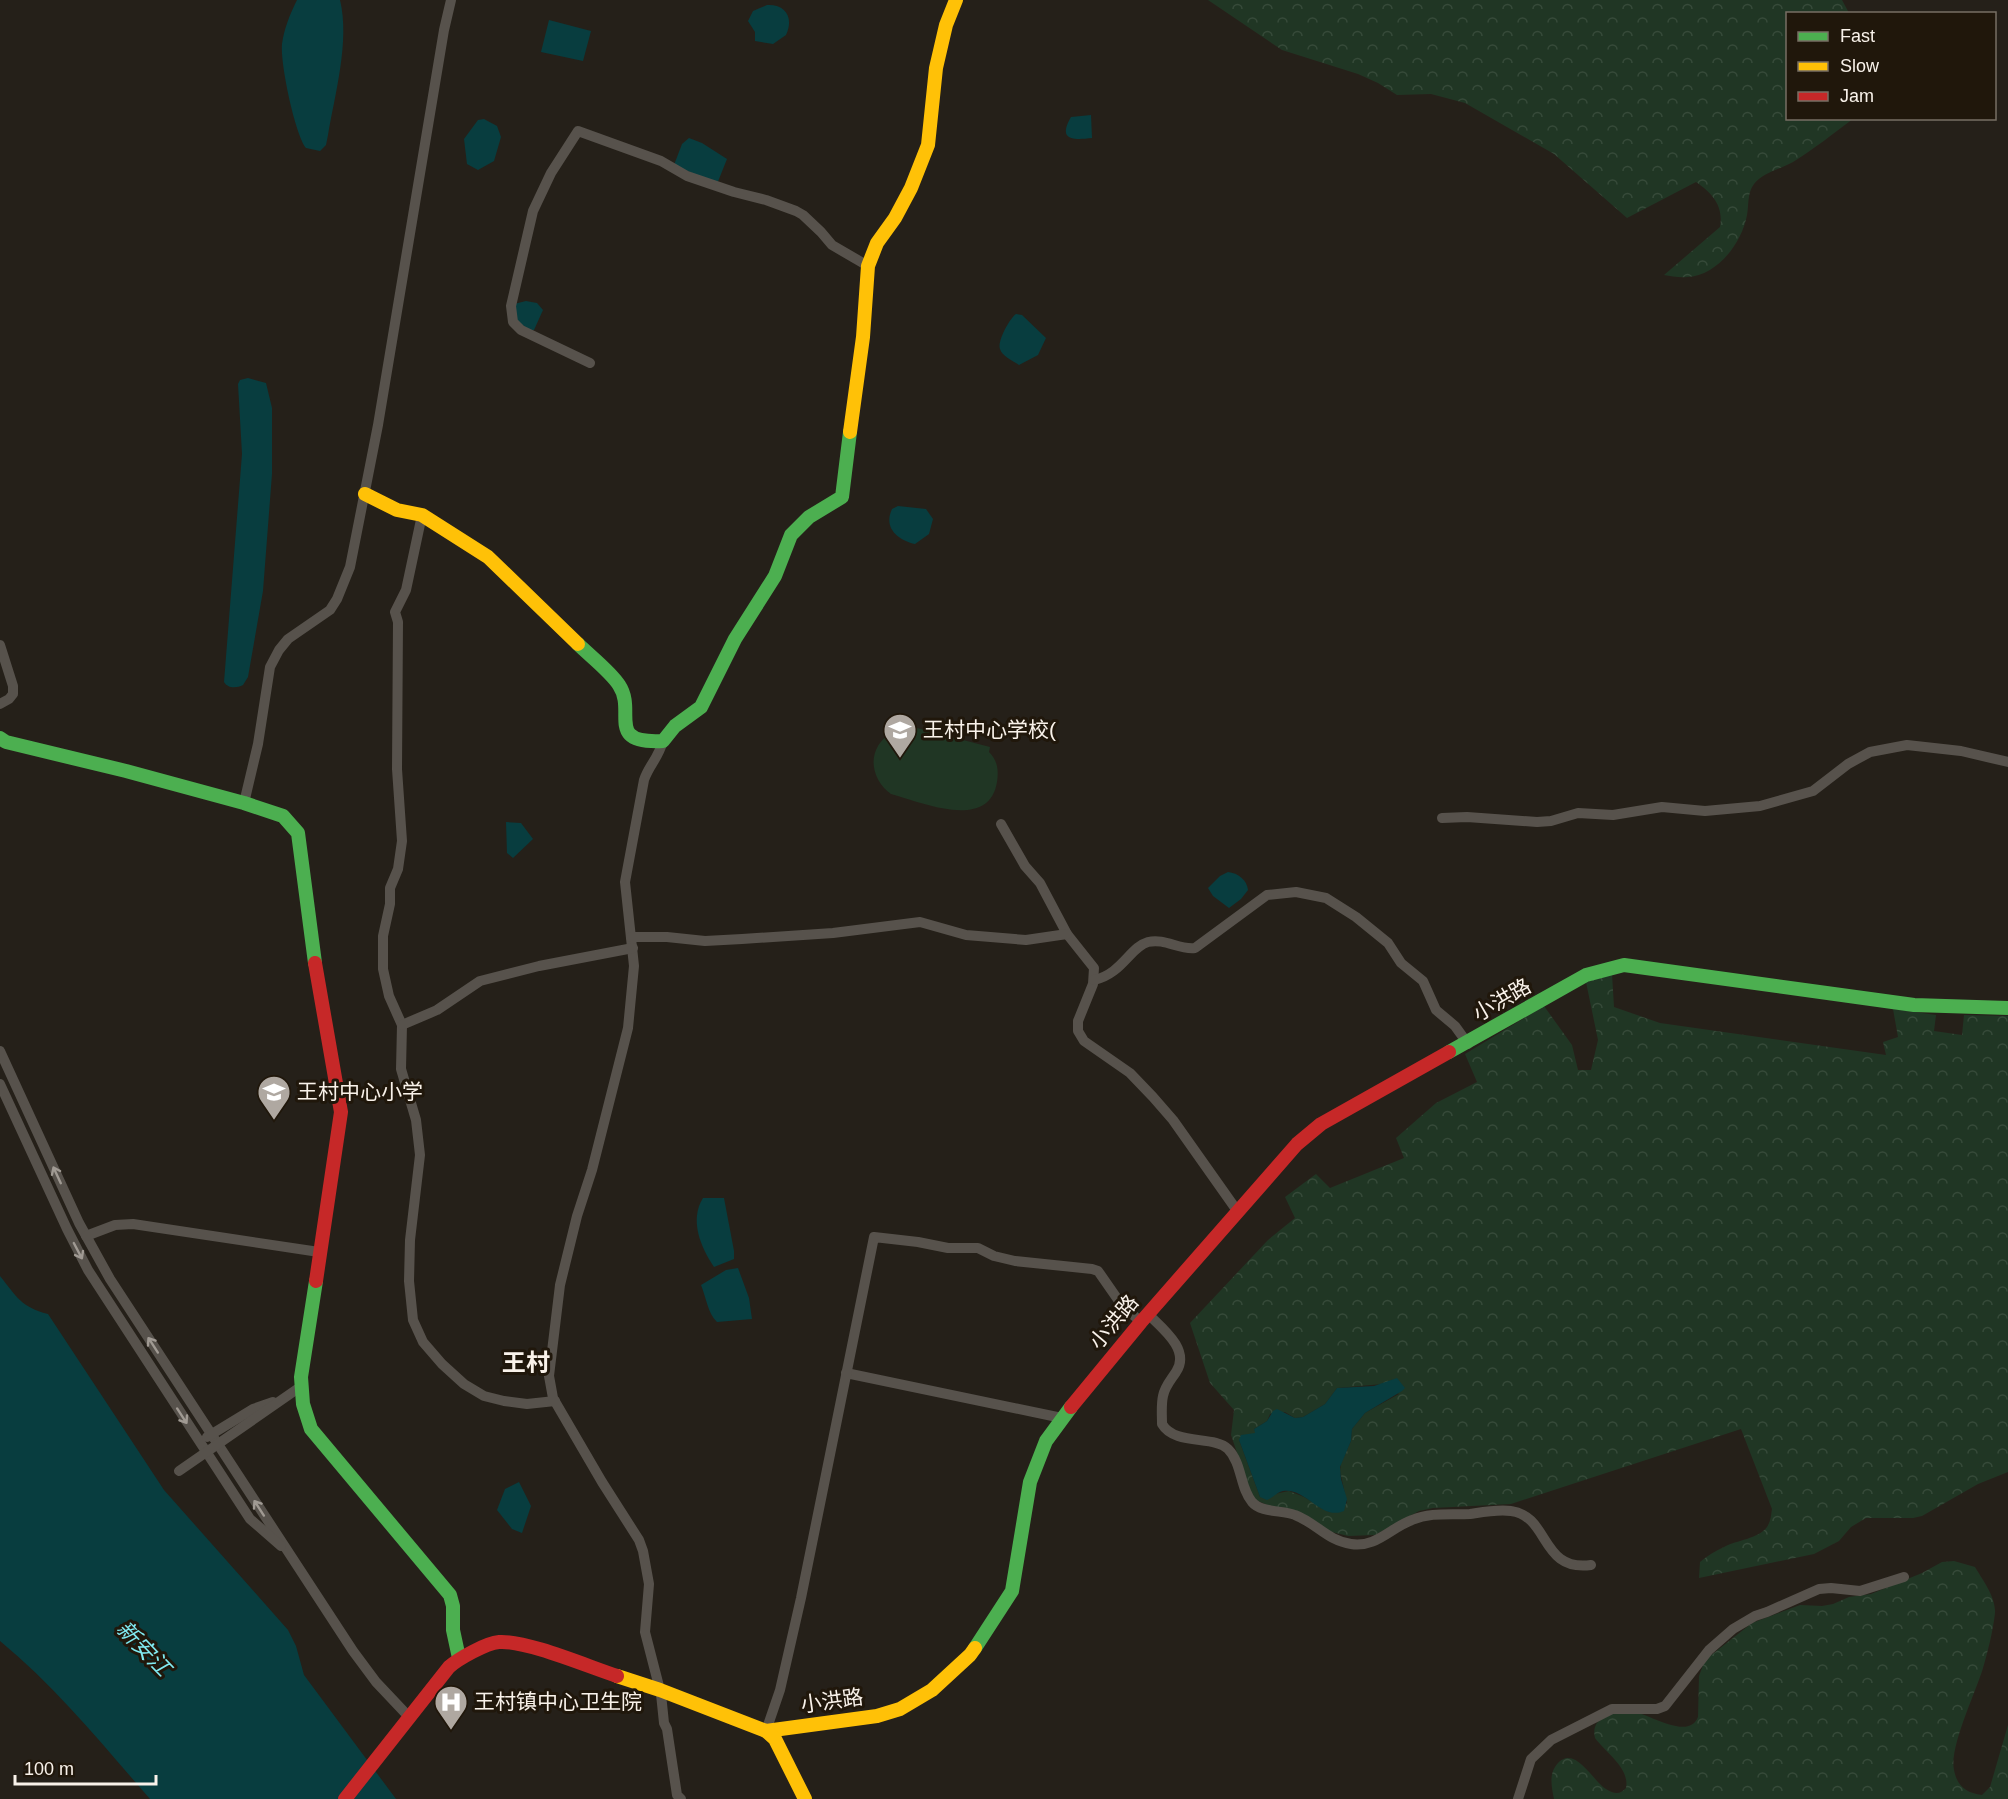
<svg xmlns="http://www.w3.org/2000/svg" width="2008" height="1799" font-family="Helvetica,'Noto Sans SC',sans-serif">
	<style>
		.green { fill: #203624 }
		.forest { fill: url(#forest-crowns); fill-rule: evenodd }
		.water { fill: #083d3f }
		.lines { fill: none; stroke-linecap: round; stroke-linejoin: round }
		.street { stroke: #57524c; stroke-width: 10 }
		.fast { stroke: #4caf50; stroke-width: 14 }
		.slow { stroke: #ffc107; stroke-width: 14 }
		.jam { stroke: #c62828; stroke-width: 14 }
		.oneway { stroke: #a09a93 }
		.labels { text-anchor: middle; stroke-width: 6; stroke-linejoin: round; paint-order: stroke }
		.poi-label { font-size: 21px; fill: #f9f2ea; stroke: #20170b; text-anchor: start }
		.street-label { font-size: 21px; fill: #f9f2ea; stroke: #20170b }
		.water-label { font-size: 22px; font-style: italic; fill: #81ebf2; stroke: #20170b }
		.quarter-label { font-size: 24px; font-weight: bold; fill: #f9f2ea; stroke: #20170b }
	</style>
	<defs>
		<pattern id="forest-crowns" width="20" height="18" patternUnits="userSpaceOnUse" patternTransform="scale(1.5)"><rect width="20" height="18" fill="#203624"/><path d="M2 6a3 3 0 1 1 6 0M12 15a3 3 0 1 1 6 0" fill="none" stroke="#364a39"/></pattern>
	</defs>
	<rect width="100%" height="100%" fill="#252019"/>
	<path class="green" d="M894 722 990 747 989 752C997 760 999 769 997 782 989 832 921 802 891 794 876 783 868 763 878 746 885 735 890 737 894 722Z"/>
	<g class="forest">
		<path d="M1208 0H1842L1849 13 1788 14V118L1853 119C1834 133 1814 149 1793 162 1781 169 1763 172 1754 184 1747 193 1749 205 1747 215 1742 243 1717 276 1687 277 1680 278 1671 276 1664 275L1720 227C1724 206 1712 193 1696 182L1627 218 1554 154 1465 103 1431 94 1397 95 1378 83 1358 74 1282 50Z"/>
		<path d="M1612 974 1614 1007 1660 1023 1886 1055 1883 1042 1898 1037 1893 1009 1936 1015 1934 1031 1962 1035 1964 1015 2008 1016V1472L1978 1484 1922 1516 1913 1518H1866L1851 1527 1839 1541 1814 1554 1699 1578 1700 1562C1707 1556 1715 1551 1724 1547 1737 1540 1758 1539 1767 1527 1771 1521 1771 1515 1772 1509L1741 1429 1511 1504 1433 1508 1419 1511 1375 1535 1348 1536 1328 1531 1256 1500 1250 1491 1231 1435 1234 1410 1210 1383 1190 1323 1268 1240 1295 1218 1285 1197 1316 1174 1330 1188 1404 1158 1396 1138 1436 1103 1477 1082 1465 1054 1544 1006 1572 1045 1578 1070H1591L1598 1040 1586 982ZM1382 1384 1399 1394 1365 1413 1352 1429 1351 1441 1341 1463 1340 1471 1347 1503 1329 1512 1304 1497 1289 1491 1260 1497 1239 1440 1256 1434 1254 1429 1267 1421 1270 1414 1285 1412 1295 1418 1303 1417 1325 1404 1337 1388Z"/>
		<path d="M1954 1561 1975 1567C1982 1579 1996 1597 1995 1613 1993 1631 1988 1651 1983 1668 1976 1692 1949 1747 1954 1770 1957 1786 1966 1793 1982 1795L1990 1787 2008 1725V1799H1554C1552 1789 1549 1776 1555 1767 1573 1740 1593 1782 1606 1789 1614 1794 1620 1795 1626 1788 1630 1768 1606 1753 1595 1738 1593 1730 1595 1722 1603 1718 1608 1715 1619 1710 1625 1710 1643 1709 1688 1743 1698 1717L1699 1676 1705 1660 1752 1623 1800 1605 1822 1606 1833 1604 1849 1597 1871 1594 1922 1573 1942 1562Z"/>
	</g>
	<g class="water">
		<path d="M297 0H340C350 41 335 94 328 135L326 145 320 151 306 148C295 134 280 63 282 44 284 29 290 14 297 0Z"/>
		<path d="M767 5C786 4 794 18 786 35L773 44 755 41V32L748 21 753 11Z"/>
		<path d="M549 20 591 31 583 61 541 52Z"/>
		<path d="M1091 115 1092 138C1074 140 1057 141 1071 117Z"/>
		<path d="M484 119 497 126 501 137 494 161 478 170 467 164 464 139 478 120Z"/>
		<path d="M689 138 702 143 727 159 717 184 674 165 682 144Z"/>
		<path d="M526 301 537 303 543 310 534 330H529L517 321 514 304Z"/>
		<path d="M1016 314 1022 315 1046 338 1038 355 1019 365C1013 361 1002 356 1000 349 997 341 1010 318 1016 314Z"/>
		<path d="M248 378 266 383 272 408V474L263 591 248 677 243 685C237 688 228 689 224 682L242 454 238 384 240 380Z"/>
		<path d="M898 506 926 509 933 519 929 534 915 544C898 540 883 528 892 509Z"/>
		<path d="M506 822 521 823 533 839 513 858 507 853Z"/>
		<path d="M1228 872C1238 873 1247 880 1248 890L1241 899 1229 908 1213 896 1208 888 1220 876Z"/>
		<path d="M703 1198H724L734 1251V1259L714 1267C701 1248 689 1220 703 1198Z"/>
		<path d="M738 1268 749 1298 752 1319 717 1322C708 1314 706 1297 701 1285L726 1270Z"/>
		<path d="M0 1276C17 1297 21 1307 48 1314L164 1490 288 1630 296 1646 304 1675 396 1799H150C102 1744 56 1687 0 1641Z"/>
		<path d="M1397 1378 1405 1388 1402 1391 1365 1413 1352 1429 1351 1441 1340 1467 1341 1479 1347 1499 1344 1511C1321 1521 1306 1487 1283 1491 1277 1492 1273 1498 1267 1500L1260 1497 1239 1440 1241 1435 1255 1433 1254 1429 1267 1421 1273 1411 1277 1409 1295 1418 1303 1417 1325 1404 1337 1388 1374 1386Z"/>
		<path d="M519 1482 531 1506 522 1533 512 1529 497 1510 505 1489Z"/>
	</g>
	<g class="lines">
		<g class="street">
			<path d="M590 363 521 330 513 322 511 306 533 211 551 173 578 131 661 161 687 176 734 192 766 200 796 211 803 215 821 232 832 245 868 266"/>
			<path d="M422 515 406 590 395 612 398 622 397 769 402 841 398 869 390 888V904L383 936V969L389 996 402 1025 401 1069 416 1120 420 1155 410 1240 409 1281 413 1320 423 1342 442 1364 464 1384 484 1396 504 1401 527 1404 555 1401"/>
			<path d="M0 645 13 686V694L9 699 0 704"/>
			<path d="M663 741C658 759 649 765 644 780L625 882 634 966 628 1028 592 1170 577 1216 560 1285 549 1376 553 1398 602 1482 639 1540 643 1551 649 1584 645 1632 661 1694 664 1723 667 1729 677 1795 681 1799"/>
			<path d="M244 803 258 744 270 667 279 650 288 639 330 610 337 599 350 567 378 425 444 30 451 0"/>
			<path d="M1442 818 1467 817 1537 822 1551 821 1578 813 1613 815 1662 807 1705 811 1760 806 1813 791 1848 764 1870 752 1907 745 1961 751 2008 762"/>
			<path d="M1001 824 1025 866 1040 883 1067 934 1094 968 1093 984 1078 1021V1031L1084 1041 1130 1073 1153 1097 1173 1120 1238 1212"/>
			<path d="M631 937H667L705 941 742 939 833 933 920 922 966 935 1026 940 1067 934"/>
			<path d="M1094 980C1122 974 1130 947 1148 942 1165 938 1179 950 1195 948L1267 895 1296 892 1326 898 1356 917 1388 943 1401 963 1423 981 1436 1010 1455 1026 1468 1044"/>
			<path d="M402 1025 437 1010 480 981 539 966 633 948"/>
			<path d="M0 1051 79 1223 110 1279 353 1651 376 1682 410 1718"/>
			<path d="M0 1084 67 1229 88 1270 250 1519 281 1546"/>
			<path d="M86 1236 115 1225 133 1224 319 1252"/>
			<path d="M1148 1314C1162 1328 1191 1350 1176 1372 1171 1380 1165 1386 1163 1396 1161 1405 1162 1415 1162 1424 1175 1446 1214 1435 1228 1449 1242 1463 1240 1488 1252 1502 1261 1513 1283 1510 1295 1515 1316 1523 1328 1541 1351 1544 1376 1548 1390 1528 1412 1520 1431 1512 1450 1515 1470 1514 1483 1512 1498 1509 1511 1511 1550 1516 1540 1572 1591 1565"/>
			<path d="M846 1373 1062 1418"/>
			<path d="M207 1437 253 1409 273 1402"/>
			<path d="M179 1471 303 1385"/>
			<path d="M766 1731 780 1690 801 1598 874 1237 918 1242 948 1248H978L994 1256 1015 1261 1092 1269 1098 1271 1121 1304 1141 1322"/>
			<path d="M1518 1799 1531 1759 1551 1740 1612 1709H1657L1665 1706 1709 1650 1733 1629 1755 1616 1767 1612 1819 1589 1831 1588 1860 1591 1904 1577"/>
		</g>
		<g class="fast">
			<path d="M578 644C589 655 611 672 619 685 637 712 604 744 663 741L675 726 701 707 735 639 775 576 791 535 809 517 842 497 850 432"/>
			<path d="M0 738 6 742 126 771 244 803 283 816 298 833 315 963"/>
			<path d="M1449 1052 1586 975 1624 965 1914 1005 2008 1008"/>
			<path d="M316 1281 301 1377 303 1404 311 1429 450 1595 453 1606V1630L459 1658"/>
			<path d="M975 1648 1012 1591 1030 1482 1046 1441 1071 1407"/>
		</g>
		<g class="slow">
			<path d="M850 432 863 337 868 266 877 243 895 218 911 188 928 145 936 68 946 25 956 0"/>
			<path d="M365 494 397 510 422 515 488 557 578 644"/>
			<path d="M617 1676 660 1690 766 1731 877 1716 900 1709 932 1690 970 1655 975 1648"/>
			<path d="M766 1731 775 1739 805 1799"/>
		</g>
		<g class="jam">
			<path d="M315 963 341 1112 316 1281"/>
			<path d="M1071 1407 1141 1322 1297 1144 1321 1124 1449 1052"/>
			<path d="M345 1799 449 1667C458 1659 486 1643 499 1642 526 1640 589 1667 617 1676"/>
		</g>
	</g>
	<defs><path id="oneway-shaft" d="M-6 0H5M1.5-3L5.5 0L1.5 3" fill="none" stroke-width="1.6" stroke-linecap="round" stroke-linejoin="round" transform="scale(1.5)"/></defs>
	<g class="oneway">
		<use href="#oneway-shaft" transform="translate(57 1175) rotate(-115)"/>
		<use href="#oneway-shaft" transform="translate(78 1251) rotate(62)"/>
		<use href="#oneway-shaft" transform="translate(153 1345) rotate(-123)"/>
		<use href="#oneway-shaft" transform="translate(182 1416) rotate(57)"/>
		<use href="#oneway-shaft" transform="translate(259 1508) rotate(-123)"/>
	</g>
	<defs>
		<g id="school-pin" transform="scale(1.725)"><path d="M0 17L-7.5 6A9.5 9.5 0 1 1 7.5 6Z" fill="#afa8a1" stroke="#20170b"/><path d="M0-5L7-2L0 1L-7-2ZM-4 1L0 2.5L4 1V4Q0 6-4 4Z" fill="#fff"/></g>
		<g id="hospital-pin" transform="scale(1.725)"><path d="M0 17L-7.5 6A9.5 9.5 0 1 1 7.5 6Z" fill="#afa8a1" stroke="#20170b"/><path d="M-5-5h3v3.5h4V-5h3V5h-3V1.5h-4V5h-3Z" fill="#fff"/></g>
	</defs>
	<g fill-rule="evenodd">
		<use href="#school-pin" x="900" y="730"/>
		<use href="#school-pin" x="274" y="1092"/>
		<use href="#hospital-pin" x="451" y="1702"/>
	</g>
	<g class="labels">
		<g class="poi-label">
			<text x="923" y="737">王村中心学校(</text>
			<text x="297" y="1099">王村中心小学</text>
			<text x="474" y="1709">王村镇中心卫生院</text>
		</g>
		<g class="street-label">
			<text transform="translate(1502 1000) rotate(-30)" y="7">小洪路</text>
			<text transform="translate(1114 1322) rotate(-50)" y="7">小洪路</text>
			<text transform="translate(832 1701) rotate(-8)" y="7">小洪路</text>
		</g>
		<g class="water-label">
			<text transform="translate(144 1648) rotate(46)" y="8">新安江</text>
		</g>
		<g class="quarter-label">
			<text x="526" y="1371">王村</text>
		</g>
	</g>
	<rect x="1786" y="12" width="210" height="108" fill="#20170b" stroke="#776f64" stroke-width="1.5"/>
	<rect x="1798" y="32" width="30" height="9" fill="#4caf50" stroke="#776f64" stroke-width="1.5"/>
	<text x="1840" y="42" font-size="18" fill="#f9f2ea">Fast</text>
	<rect x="1798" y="62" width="30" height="9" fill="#ffc107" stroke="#776f64" stroke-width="1.5"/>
	<text x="1840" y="72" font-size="18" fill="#f9f2ea">Slow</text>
	<rect x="1798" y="92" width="30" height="9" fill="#c62828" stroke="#776f64" stroke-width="1.5"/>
	<text x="1840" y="102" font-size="18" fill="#f9f2ea">Jam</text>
	<path d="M15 1775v9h141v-9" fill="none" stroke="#f9f2ea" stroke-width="3"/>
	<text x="24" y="1775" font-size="18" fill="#f9f2ea" stroke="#20170b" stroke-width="4.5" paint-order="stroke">100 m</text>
</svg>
